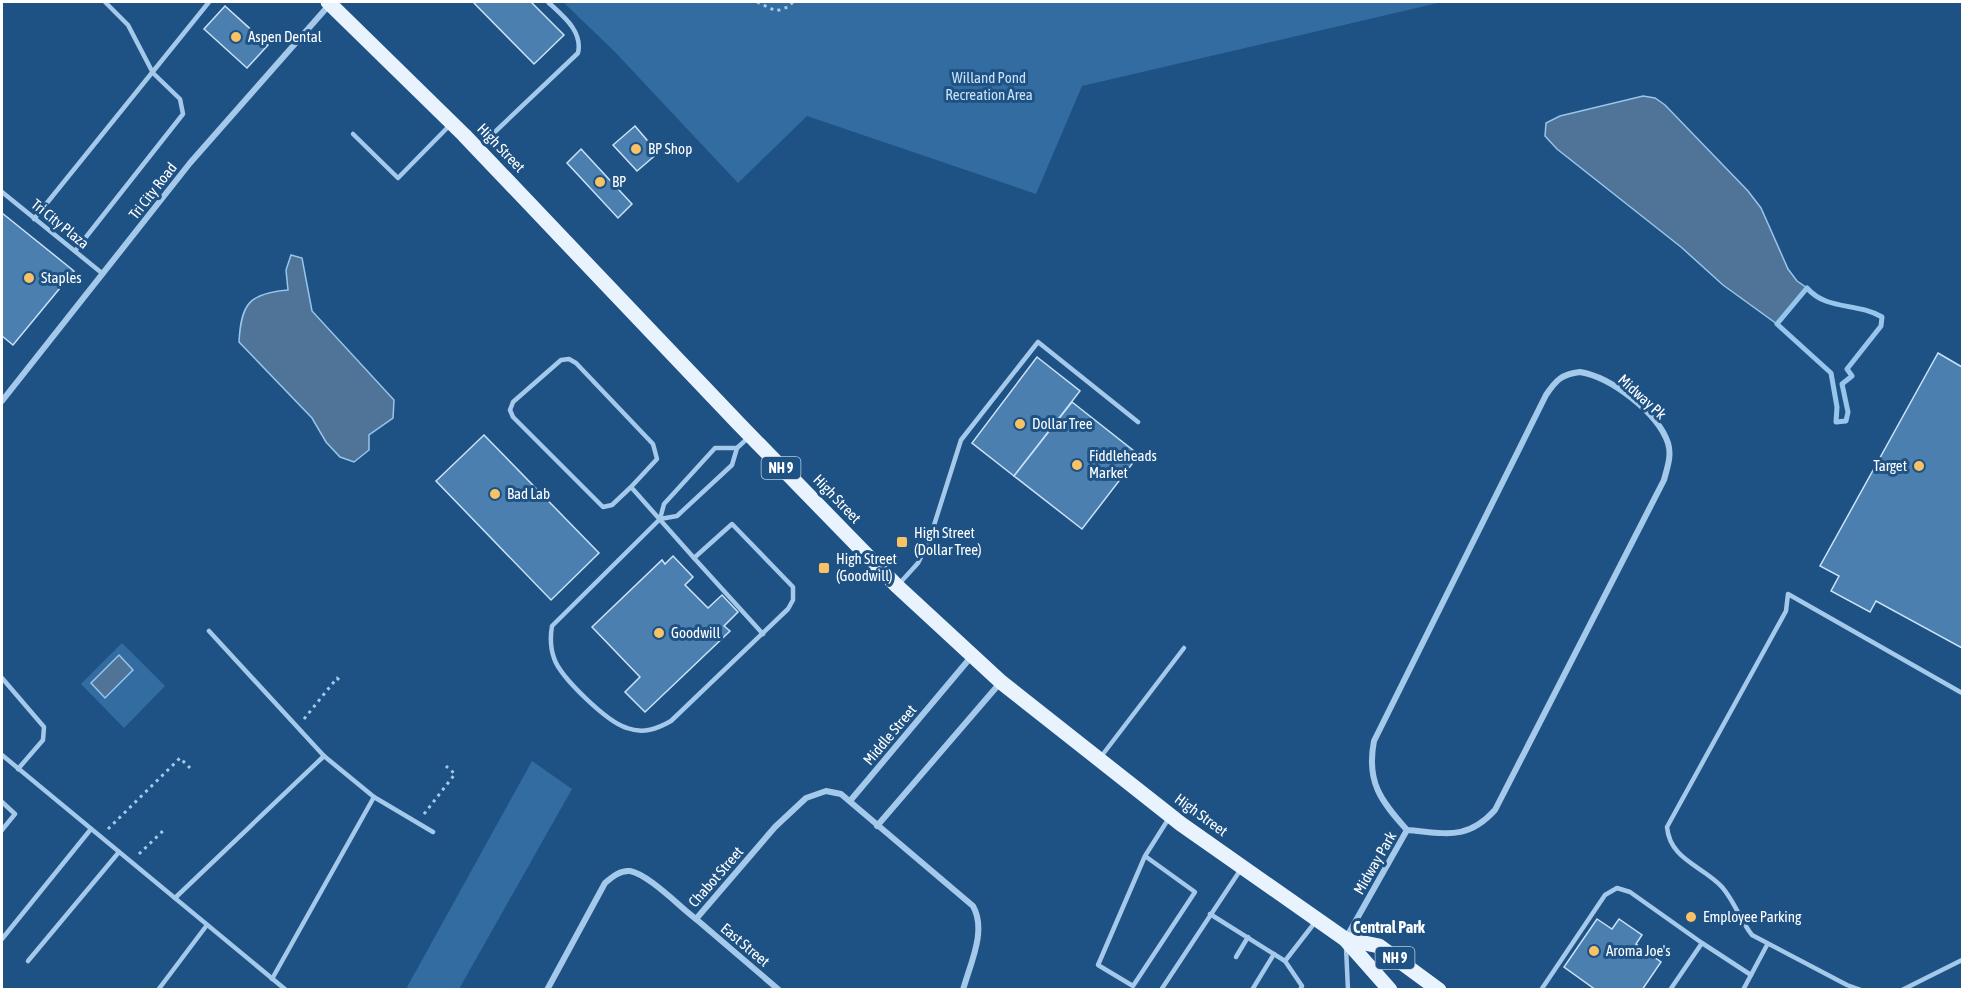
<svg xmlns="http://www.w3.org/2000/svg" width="1964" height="991" font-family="'Asap Condensed',sans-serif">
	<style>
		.green { fill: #326ca1 }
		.water { fill: #4f7498; stroke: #98c5eb; stroke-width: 1.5 }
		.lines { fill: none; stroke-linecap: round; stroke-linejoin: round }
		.stream { stroke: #98c5eb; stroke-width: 5 }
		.building { fill: #4a7faf; stroke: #cae2f7; stroke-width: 1.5 }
		.path { stroke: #a5c9ea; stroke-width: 3; stroke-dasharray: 3 4.5; stroke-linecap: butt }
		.lane { stroke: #a5c9ea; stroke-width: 4.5 }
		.street { stroke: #a5c9ea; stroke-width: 6 }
		.primary { stroke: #e9f3fe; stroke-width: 15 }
		.poi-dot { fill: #f9c264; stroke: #1e5284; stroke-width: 2 }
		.labels { text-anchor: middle; stroke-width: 6; stroke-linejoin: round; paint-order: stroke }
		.shield { fill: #1e5284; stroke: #bccbda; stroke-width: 1.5 }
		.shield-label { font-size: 14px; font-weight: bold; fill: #fff }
		.poi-label { font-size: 15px; fill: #fff; stroke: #1e5284; text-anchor: start }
		.park-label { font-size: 15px; fill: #cae2f7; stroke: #1e5284 }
		.street-label { font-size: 15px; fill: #fff; stroke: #1e5284 }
		.neighbourhood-label { font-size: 16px; font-weight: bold; fill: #fff; stroke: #1e5284 }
	</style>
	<rect width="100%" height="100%" fill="#1e5284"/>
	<g class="green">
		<path d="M563 2H1442L1082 86 1036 194 807 116 738 183 613 50Z"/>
		<path d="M122 643 165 686 124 728 81 684Z"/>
		<path d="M532 761 572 789 459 989H406Z"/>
	</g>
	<g class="water">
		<path d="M1643 96 1655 98 1665 105 1748 191 1761 208 1788 269 1797 281 1807 288 1777 324 1723 285 1681 247 1557 149 1545 136 1546 123 1560 116Z"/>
		<path d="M291 255 302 258 312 311 394 400 393 418 369 435V450L354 462 340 457 326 442 312 418 239 342C241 304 249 293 288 290L286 270Z"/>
		<path d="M119 655 133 670 105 698 91 683Z"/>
	</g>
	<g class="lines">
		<path class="stream" d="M1807 288C1827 311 1857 302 1882 317L1881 326 1847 369 1852 376 1842 384 1848 412 1846 421 1836 422 1837 407 1831 373 1777 324Z"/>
	</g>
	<g class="building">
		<path d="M473 2H531L564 35 534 64Z"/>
		<path d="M225 6 268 45 247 68 204 29Z"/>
		<path d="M635 126 658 153 637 171 613 145Z"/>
		<path d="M581 149 632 204 618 218 567 163Z"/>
		<path d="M2 213 74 271 13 345 2 336Z"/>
		<path d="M1938 353 1962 367V648L1876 601 1870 612 1831 591 1839 576 1820 566Z"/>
		<path d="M1037 357 1080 391 1014 476 972 443Z"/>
		<path d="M1072 402 1139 455 1082 529 1014 476Z"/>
		<path d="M484 435 599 553 551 600 436 481Z"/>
		<path d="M673 556 693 577 685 585 708 608 722 595 738 612 724 626 730 631 645 712 625 692 640 677 592 627 662 560 665 564Z"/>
		<path d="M1597 919 1612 929 1619 919 1642 935 1636 944 1661 962 1642 990H1596L1564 967Z"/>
	</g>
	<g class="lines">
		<g class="path">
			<path d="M757 2 776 11 788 7 793 2"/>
			<path d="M304 719 337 678 342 683"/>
			<path d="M424 814 455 774 446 766"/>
			<path d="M108 829 180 758 190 768"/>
			<path d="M139 854 166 828"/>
		</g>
		<g class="lane">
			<path d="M353 134 398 178 450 125"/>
			<path d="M479 147 578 53C583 31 563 16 548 2"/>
			<path d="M2 192 103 274"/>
			<path d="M34 219 209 2"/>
			<path d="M75 251 183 114 180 99 153 73 128 25 105 2"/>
			<path d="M631 487 657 459 653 444 576 363 569 359 561 360 513 402 510 410 513 417 603 507 612 505 631 487 694 558 732 524 793 587V600L788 609 671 721C657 729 643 734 627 728 607 722 560 677 554 658 550 647 550 638 552 626L660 519 664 504 715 448H737"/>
			<path d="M660 519 677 516 732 465 737 448 749 437"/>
			<path d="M694 558 763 634"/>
			<path d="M899 584 918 563 929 541 961 440 1038 342 1138 422"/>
			<path d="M209 631 324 756 374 797 433 832"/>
			<path d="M2 678 44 727 43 740 18 769"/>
			<path d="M2 755 286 990"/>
			<path d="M1100 758 1184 648"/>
			<path d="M2 802 15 814 2 830"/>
			<path d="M1145 856 1195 892 1133 986 1098 965 1145 856 1169 818"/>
			<path d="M175 898 324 756"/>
			<path d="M1210 914 1285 961"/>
			<path d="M2 939 91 829"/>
			<path d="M1346 947 1348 990"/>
			<path d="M1236 957 1248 937"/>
			<path d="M28 961 119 852"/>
			<path d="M272 979 374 797"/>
			<path d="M158 990 207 925"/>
			<path d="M1161 990 1241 869"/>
			<path d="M1252 990 1274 954"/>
			<path d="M1300 990 1302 986 1285 961 1316 921"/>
			<path d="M1541 990 1605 895 1617 888 1630 892 1702 943"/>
			<path d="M1670 990 1702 943 1751 975"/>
			<path d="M1743 990 1767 945"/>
			<path d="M1861 990 1847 985 1752 935C1740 920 1735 902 1722 887 1703 866 1670 860 1667 827L1786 611 1788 594 1962 693"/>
			<path d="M1902 990 1962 960"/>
		</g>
		<g class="street">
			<path d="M1580 372C1611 377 1658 413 1668 443 1672 456 1667 468 1664 480L1495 810C1467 841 1445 833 1407 830 1381 801 1366 782 1374 741L1546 395C1556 380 1562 374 1580 372Z"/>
			<path d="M2 401 190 163 330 4"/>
			<path d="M850 801 971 657"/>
			<path d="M877 826 1000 683"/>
			<path d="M696 919 779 990"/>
			<path d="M1346 938 1407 830"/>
			<path d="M547 990 605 883C612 877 620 870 630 871 648 874 680 907 696 919L775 827 806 798 826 791 841 794 973 906C987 931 970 964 963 990"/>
		</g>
		<g class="primary">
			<path d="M328 2 464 135 739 424 897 586 1001 682 1181 824 1345 939 1390 990"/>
			<path d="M1345 939 1379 946 1439 990"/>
		</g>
	</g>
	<g class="poi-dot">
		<circle cx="236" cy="37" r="6"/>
		<circle cx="636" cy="149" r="6"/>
		<circle cx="600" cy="182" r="6"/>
		<circle cx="29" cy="278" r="6"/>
		<circle cx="1020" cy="424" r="6"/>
		<circle cx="1077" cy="465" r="6"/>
		<circle cx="1919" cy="466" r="6"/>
		<circle cx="495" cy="494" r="6"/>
		<rect x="896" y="536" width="12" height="12" rx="3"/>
		<rect x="818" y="562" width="12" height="12" rx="3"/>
		<circle cx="659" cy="633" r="6"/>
		<circle cx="1691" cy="917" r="6"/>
		<circle cx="1594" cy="951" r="6"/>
	</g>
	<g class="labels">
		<g class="shield">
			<rect x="761.5" y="457" width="39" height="22" rx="4.5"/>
			<rect x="1375.5" y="947" width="39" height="22" rx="4.5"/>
		</g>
		<g class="shield-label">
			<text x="781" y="473">NH 9</text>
			<text x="1395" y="963">NH 9</text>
		</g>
		<g class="poi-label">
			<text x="248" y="42">Aspen Dental</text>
			<text x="648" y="154">BP Shop</text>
			<text x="612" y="187">BP</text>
			<text x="41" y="283">Staples</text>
			<text x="1032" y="429">Dollar Tree</text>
			<text x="1089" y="461">Fiddleheads<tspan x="1089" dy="17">Market</tspan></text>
			<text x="1907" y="471" text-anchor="end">Target</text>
			<text x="507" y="499">Bad Lab</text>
			<text x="914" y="538">High Street<tspan x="914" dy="17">(Dollar Tree)</tspan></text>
			<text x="836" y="564">High Street<tspan x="836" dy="17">(Goodwill)</tspan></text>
			<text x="671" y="638">Goodwill</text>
			<text x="1703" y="922">Employee Parking</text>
			<text x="1606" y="956">Aroma Joe's</text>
		</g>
		<g class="park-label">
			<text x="989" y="83">Willand Pond<tspan x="989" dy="17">Recreation Area</tspan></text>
		</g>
		<g class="street-label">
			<text transform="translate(501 148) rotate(46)" y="5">High Street</text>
			<text transform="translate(153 191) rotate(-52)" y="5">Tri City Road</text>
			<text transform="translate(60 224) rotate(39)" y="5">Tri City Plaza</text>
			<text transform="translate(1642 397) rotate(42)" y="5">Midway Pk</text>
			<text transform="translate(837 499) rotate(46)" y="5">High Street</text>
			<text transform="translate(890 735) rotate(-50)" y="5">Middle Street</text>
			<text transform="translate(1201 815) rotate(36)" y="5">High Street</text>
			<text transform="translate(1375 863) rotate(-60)" y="5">Midway Park</text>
			<text transform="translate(716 877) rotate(-49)" y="5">Chabot Street</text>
			<text transform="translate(745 945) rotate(40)" y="5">East Street</text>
		</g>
		<g class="neighbourhood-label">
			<text x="1389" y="933">Central Park</text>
		</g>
	</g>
	<rect width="1964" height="991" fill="none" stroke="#ffffff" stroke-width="6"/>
</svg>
